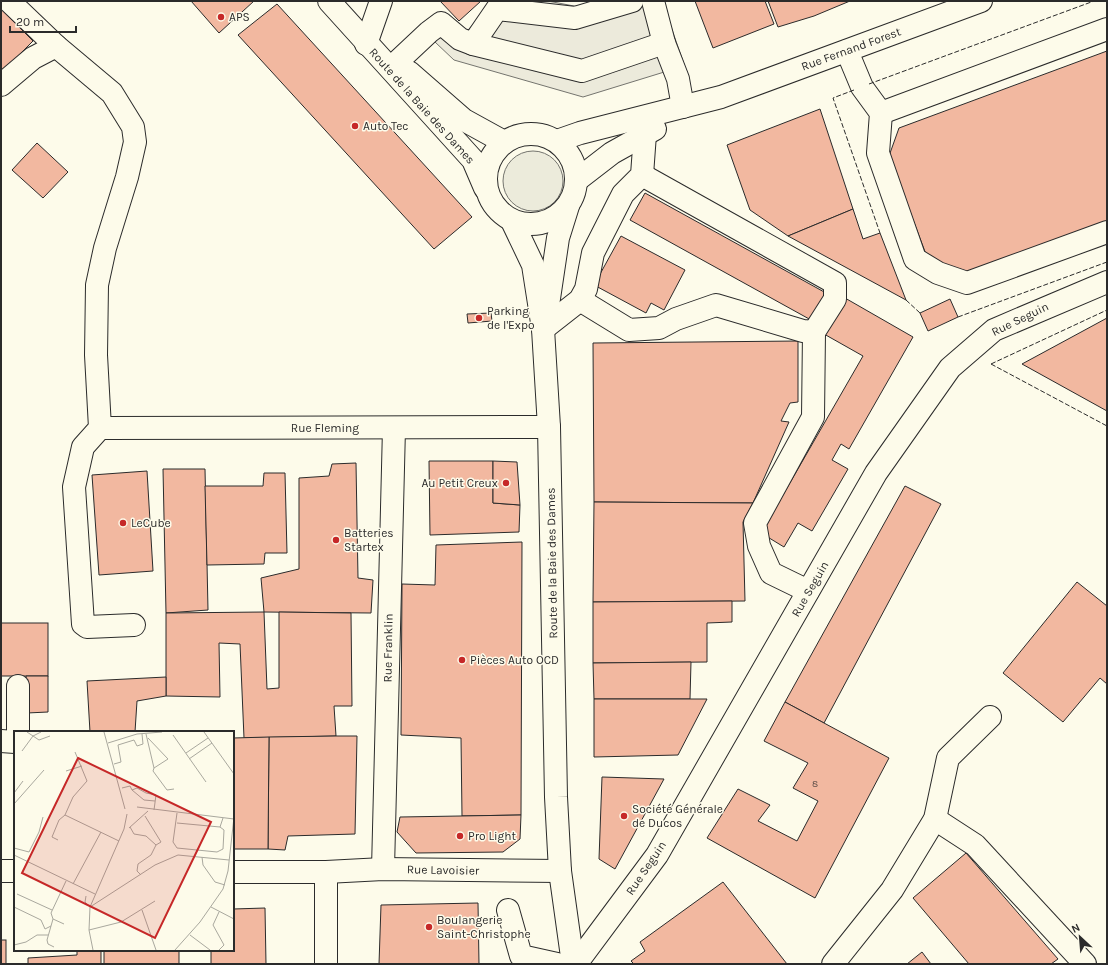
<svg xmlns="http://www.w3.org/2000/svg" width="1108" height="965" font-family="Karla,sans-serif">
	<style>
		.green { fill: #ecebdb; stroke: #74746e }
		.parking { fill: #eceadb; stroke: #74746e }
		.building { fill: #f2b8a0; stroke: #2b2b2b }
		.lines { fill: none; stroke-linecap: round; stroke-linejoin: round }
		.minor-casing { stroke: #2b2b2b; stroke-width: 24 }
		.major-casing { stroke: #2b2b2b; stroke-width: 24 }
		.minor { stroke: #fdfbea; stroke-width: 22 }
		.major { stroke: #fdfbea; stroke-width: 22 }
		.fence { stroke: #2b2b2b; stroke-width: 1; stroke-dasharray: 5 2; stroke-linecap: butt }
		.poi-dot { fill: #c62828; stroke: #fdfbea; stroke-width: 1.5 }
		.labels { text-anchor: middle; stroke-width: 3; stroke-linejoin: round; paint-order: stroke }
		.number-label { font-size: 10px; fill: #5d4e48 }
		.poi-label { font-size: 12px; fill: #2b2b2b; stroke: #fdfbea; text-anchor: start }
		.street-label { font-size: 12px; fill: #2b2b2b; stroke: #fdfbea }
		.inset-road { fill: none; stroke: #a9a89e; stroke-width: 1 }
		.view { fill: #c62828; fill-opacity: 0.15; stroke: #c62828; stroke-width: 2 }
		.inset-edge { fill: none; stroke: #2b2b2b; stroke-width: 2 }
	</style>
	<rect width="100%" height="100%" fill="#fdfbea"/>
	<circle class="green" cx="533" cy="181" r="30"/>
	<path class="parking" d="M494 1H548L579 7 662 1 684 64 674 69 583 97 454 60 435 42 448 29 460 39Z"/>
	<g class="building">
		<path d="M191 1H254L219 33Z"/>
		<path d="M440 1H481L459 21Z"/>
		<path d="M695 1H765L774 24 713 48Z"/>
		<path d="M768 1H850L814 16 778 27Z"/>
		<path d="M277 4 472 217 434 249 238 35Z"/>
		<path d="M1 9 33 41 1 73Z"/>
		<path d="M1107 51V222L961 274 927 257 889 156 899 128Z"/>
		<path d="M820 109 853 209 788 236 750 210 727 145Z"/>
		<path d="M37 143 68 172 43 198 12 170Z"/>
		<path d="M645 193 826 293 811 320 630 220Z"/>
		<path d="M853 209 863 239 880 233 906 300 788 236Z"/>
		<path d="M621 236 685 270 664 310 651 303 646 313 594 285Z"/>
		<path d="M845 298 913 337 849 449 841 444 832 460 848 469 812 531 798 523 784 547 761 533 863 356 824 334Z"/>
		<path d="M950 299 958 317 928 331 920 313Z"/>
		<path d="M491 313 492 321 468 323 467 314Z"/>
		<path d="M1107 318V411L1022 364Z"/>
		<path d="M798 341V402L790 403 781 421 789 422 753 503 594 502 593 343Z"/>
		<path d="M429 461H493V503L520 505 519 532 430 535Z"/>
		<path d="M493 461 517 462 520 505 493 503Z"/>
		<path d="M356 463 358 578 373 580 371 613 264 612 261 578 299 569V478L329 476 332 464Z"/>
		<path d="M163 469H205L208 610 166 613Z"/>
		<path d="M147 471 153 571 99 575 92 475Z"/>
		<path d="M264 473H285L287 553H265L264 564 207 565 205 486H263Z"/>
		<path d="M905 486 941 504 824 723 785 702Z"/>
		<path d="M594 502 753 503 743 522 745 601 593 602Z"/>
		<path d="M522 542 521 815 462 816 461 738 401 735 402 584 435 585 436 545Z"/>
		<path d="M1077 582 1107 606V684L1100 678 1063 722 1003 673Z"/>
		<path d="M732 601V622L707 623V662L593 663V602Z"/>
		<path d="M264 612 267 689 279 688V612L351 613 352 706H334L336 736 244 738 240 644 219 643 220 697 166 696V613Z"/>
		<rect x="1" y="623" width="47" height="53"/>
		<path d="M691 662 690 699H594L593 663Z"/>
		<path d="M26 676H48V712L27 713Z"/>
		<path d="M166 677V696L137 701 135 732H90L87 681Z"/>
		<path d="M594 699H707L678 755 594 757Z"/>
		<path d="M785 702 889 758 815 898 707 838 738 789 770 805 758 821 797 841 818 801 793 788 808 763 764 741Z"/>
		<path d="M336 736H357L355 834 288 836 285 850 268 849 269 737Z"/>
		<path d="M269 737 268 849H233V738Z"/>
		<path d="M602 777 664 779 615 869 599 859Z"/>
		<path d="M521 815 520 839 503 852 416 853 397 832 400 817Z"/>
		<path d="M966 853 1058 959 1051 964H969L913 898Z"/>
		<path d="M723 882 787 964H634L631 961 645 951 640 942Z"/>
		<path d="M478 903 479 964H379L381 905Z"/>
		<path d="M265 908 266 964H211V950H233V909Z"/>
		<rect x="1" y="940" width="5" height="24"/>
		<path d="M77 950H101V964H28V958L77 955Z"/>
		<rect x="104" y="950" width="75" height="14"/>
		<path d="M922 952 931 964H907Z"/>
	</g>
	<g class="lines">
		<g class="minor-casing">
			<g id="minor">
				<path d="M9 1 56 46 112 93 133 127 135 142 127 177 105 248 97 285 96 355 100 428 83 447 74 487 83 624 87 627 134 625"/>
				<path d="M632 1 575 18 497 9 473 44 582 71 664 43"/>
				<path d="M653 1 664 43 678 79 683 107"/>
				<path d="M366 44 381 1"/>
				<path d="M847 51 862 87 881 113 878 153 915 259 938 273 967 283 1107 232"/>
				<path d="M397 62 429 32 441 23 460 39 473 44"/>
				<path d="M1 85 33 58 56 46"/>
				<path d="M881 113 1107 29"/>
				<path d="M557 141 580 133 721 97 981 1"/>
				<path d="M577 180 612 153 655 129"/>
				<path d="M580 300 629 330 659 328 676 319 716 305 803 331 814 332 835 299V283L642 175"/>
				<path d="M543 329 580 300 586 289 593 253 623 194 642 175 645 134"/>
				<path d="M100 428 549 427"/>
				<path d="M808 591 771 573 759 546 755 523 813 417 814 332"/>
				<path d="M18 686V732"/>
				<path d="M1 741 15 742"/>
				<path d="M935 819 975 845 1085 964"/>
				<path d="M383 869 394 428"/>
				<path d="M1 871H15"/>
				<path d="M233 872H326L383 869 560 871"/>
				<path d="M508 910 521 956 557 964"/>
				<path d="M326 964V872"/>
				<path d="M576 964 657 855 876 473 950 368 994 330 1107 282"/>
				<path d="M833 964 892 890 935 819 948 758 990 717"/>
			</g>
		</g>
		<g class="major-casing">
			<g id="major">
				<path d="M329 1 473 160 485 188"/>
				<path d="M409 72 464 120 504 142"/>
				<circle cx="531" cy="179" r="45"/>
				<path d="M512 221 533 265 543 329 549 427 556 797 560 871 573 964"/>
				<path d="M547 312 558 238 568 206"/>
			</g>
		</g>
		<use href="#minor" class="minor"/>
		<use href="#major" class="major"/>
		<g class="fence">
			<path d="M869 84 1094 1"/>
			<path d="M854 90 833 98 880 233"/>
			<path d="M906 300 920 313"/>
			<path d="M958 317 1107 262"/>
			<path d="M991 364 1107 426"/>
			<path d="M991 364 1107 310"/>
		</g>
	</g>
	<g class="poi-dot">
		<circle cx="221" cy="17" r="4"/>
		<circle cx="355" cy="126" r="4"/>
		<circle cx="479" cy="318" r="4"/>
		<circle cx="506" cy="483" r="4"/>
		<circle cx="123" cy="523" r="4"/>
		<circle cx="336" cy="540" r="4"/>
		<circle cx="462" cy="660" r="4"/>
		<circle cx="624" cy="816" r="4"/>
		<circle cx="460" cy="836" r="4"/>
		<circle cx="429" cy="927" r="4"/>
	</g>
	<g class="labels">
		<g class="number-label">
			<text x="815" y="787">8</text>
		</g>
		<g class="poi-label">
			<text x="229" y="21">APS</text>
			<text x="363" y="130">Auto Tec</text>
			<text x="487" y="315">Parking<tspan x="487" dy="14">de l'Expo</tspan></text>
			<text x="498" y="487" text-anchor="end">Au Petit Creux</text>
			<text x="131" y="527">LeCube</text>
			<text x="344" y="537">Batteries<tspan x="344" dy="14">Startex</tspan></text>
			<text x="470" y="664">Pièces Auto OCD</text>
			<text x="632" y="813">Société Générale<tspan x="632" dy="14">de Ducos</tspan></text>
			<text x="468" y="840">Pro Light</text>
			<text x="437" y="924">Boulangerie<tspan x="437" dy="14">Saint-Christophe</tspan></text>
		</g>
		<g class="street-label">
			<text transform="translate(851 49) rotate(-20)" y="4">Rue Fernand Forest</text>
			<text transform="translate(422 106) rotate(48)" y="4">Route de la Baie des Dames</text>
			<text transform="translate(1020 319) rotate(-26)" y="4">Rue Seguin</text>
			<text x="325" y="432">Rue Fleming</text>
			<text transform="translate(552 563) rotate(-91)" y="4">Route de la Baie des Dames</text>
			<text transform="translate(810 589) rotate(-60)" y="4">Rue Seguin</text>
			<text transform="translate(388 648) rotate(-89)" y="4">Rue Franklin</text>
			<text transform="translate(646 868) rotate(-56)" y="4">Rue Seguin</text>
			<text transform="translate(443 870) rotate(1)" y="4">Rue Lavoisier</text>
		</g>
	</g>
	<g transform="translate(14 731)">
		<rect width="220" height="220" fill="#fdfbea"/>
		<path class="inset-road" d="M27 1 19 5 25 9 36 5M90 1 111 78M190 1 220 43M132 3 140 37 139 40 153 59 160 58M159 4 192 51M134 7 154 28 140 37M94 12 123 3 148 1M8 20 19 5 13 1M172 22 194 7M175 28 198 12M100 33 107 31 104 14 120 9 123 15 129 13 128 3M52 40 68 35M108 57 116 55 118 59M0 62 9 50M0 73 30 39M123 76 220 88M140 79 142 64 132 62 123 57 118 59 130 69 141 70M163 82 159 111 163 117 203 121 209 118 210 99 206 96 209 87M51 84 105 110M163 92 206 96M116 96 120 103 132 105 142 114 147 111 131 85M115 97 134 80M44 109 38 106 45 89 51 84 59 66 73 50 61 21M0 117 15 121 25 101 29 86M0 124 81 163M188 126 189 134 201 151 211 154M127 144 123 140 124 133 137 124 142 114M59 153 87 101M3 163 38 179M72 165 71 171 76 176 141 134 164 124 215 129M0 176 27 189 31 198 37 195M197 176 220 188M128 179 142 219M39 188 37 182 52 150M39 188 33 209 34 213 40 216M39 188 50 193M75 199 107 191 141 170M176 204 196 219M0 214 12 211 23 204H34M79 219 75 199 76 176 110 98 113 83M161 219 186 191 209 158 214 140 220 86M205 219 210 214 199 194 205 181"/>
		<path class="view" d="M64 27 197 91 141 207 8 142Z"/>
		<rect width="220" height="220" class="inset-edge"/>
	</g>
	<rect width="1108" height="965" fill="none" stroke="#2b2b2b" stroke-width="4"/>
	<g transform="translate(1080 937) rotate(334)" stroke="#fdfbea" stroke-width="3" paint-order="stroke">
	<path d="M0-3L7 15L0 10L-7 15Z" fill="#2b2b2b"/>
	<text y="-6" font-size="11" font-weight="bold" text-anchor="middle" fill="#2b2b2b">N</text>
	</g>
	<path d="M10 26v6h66v-6" fill="none" stroke="#2b2b2b" stroke-width="2"/>
	<text x="16" y="26" font-size="12" fill="#2b2b2b" stroke="#fdfbea" stroke-width="3" paint-order="stroke">20 m</text>
</svg>
